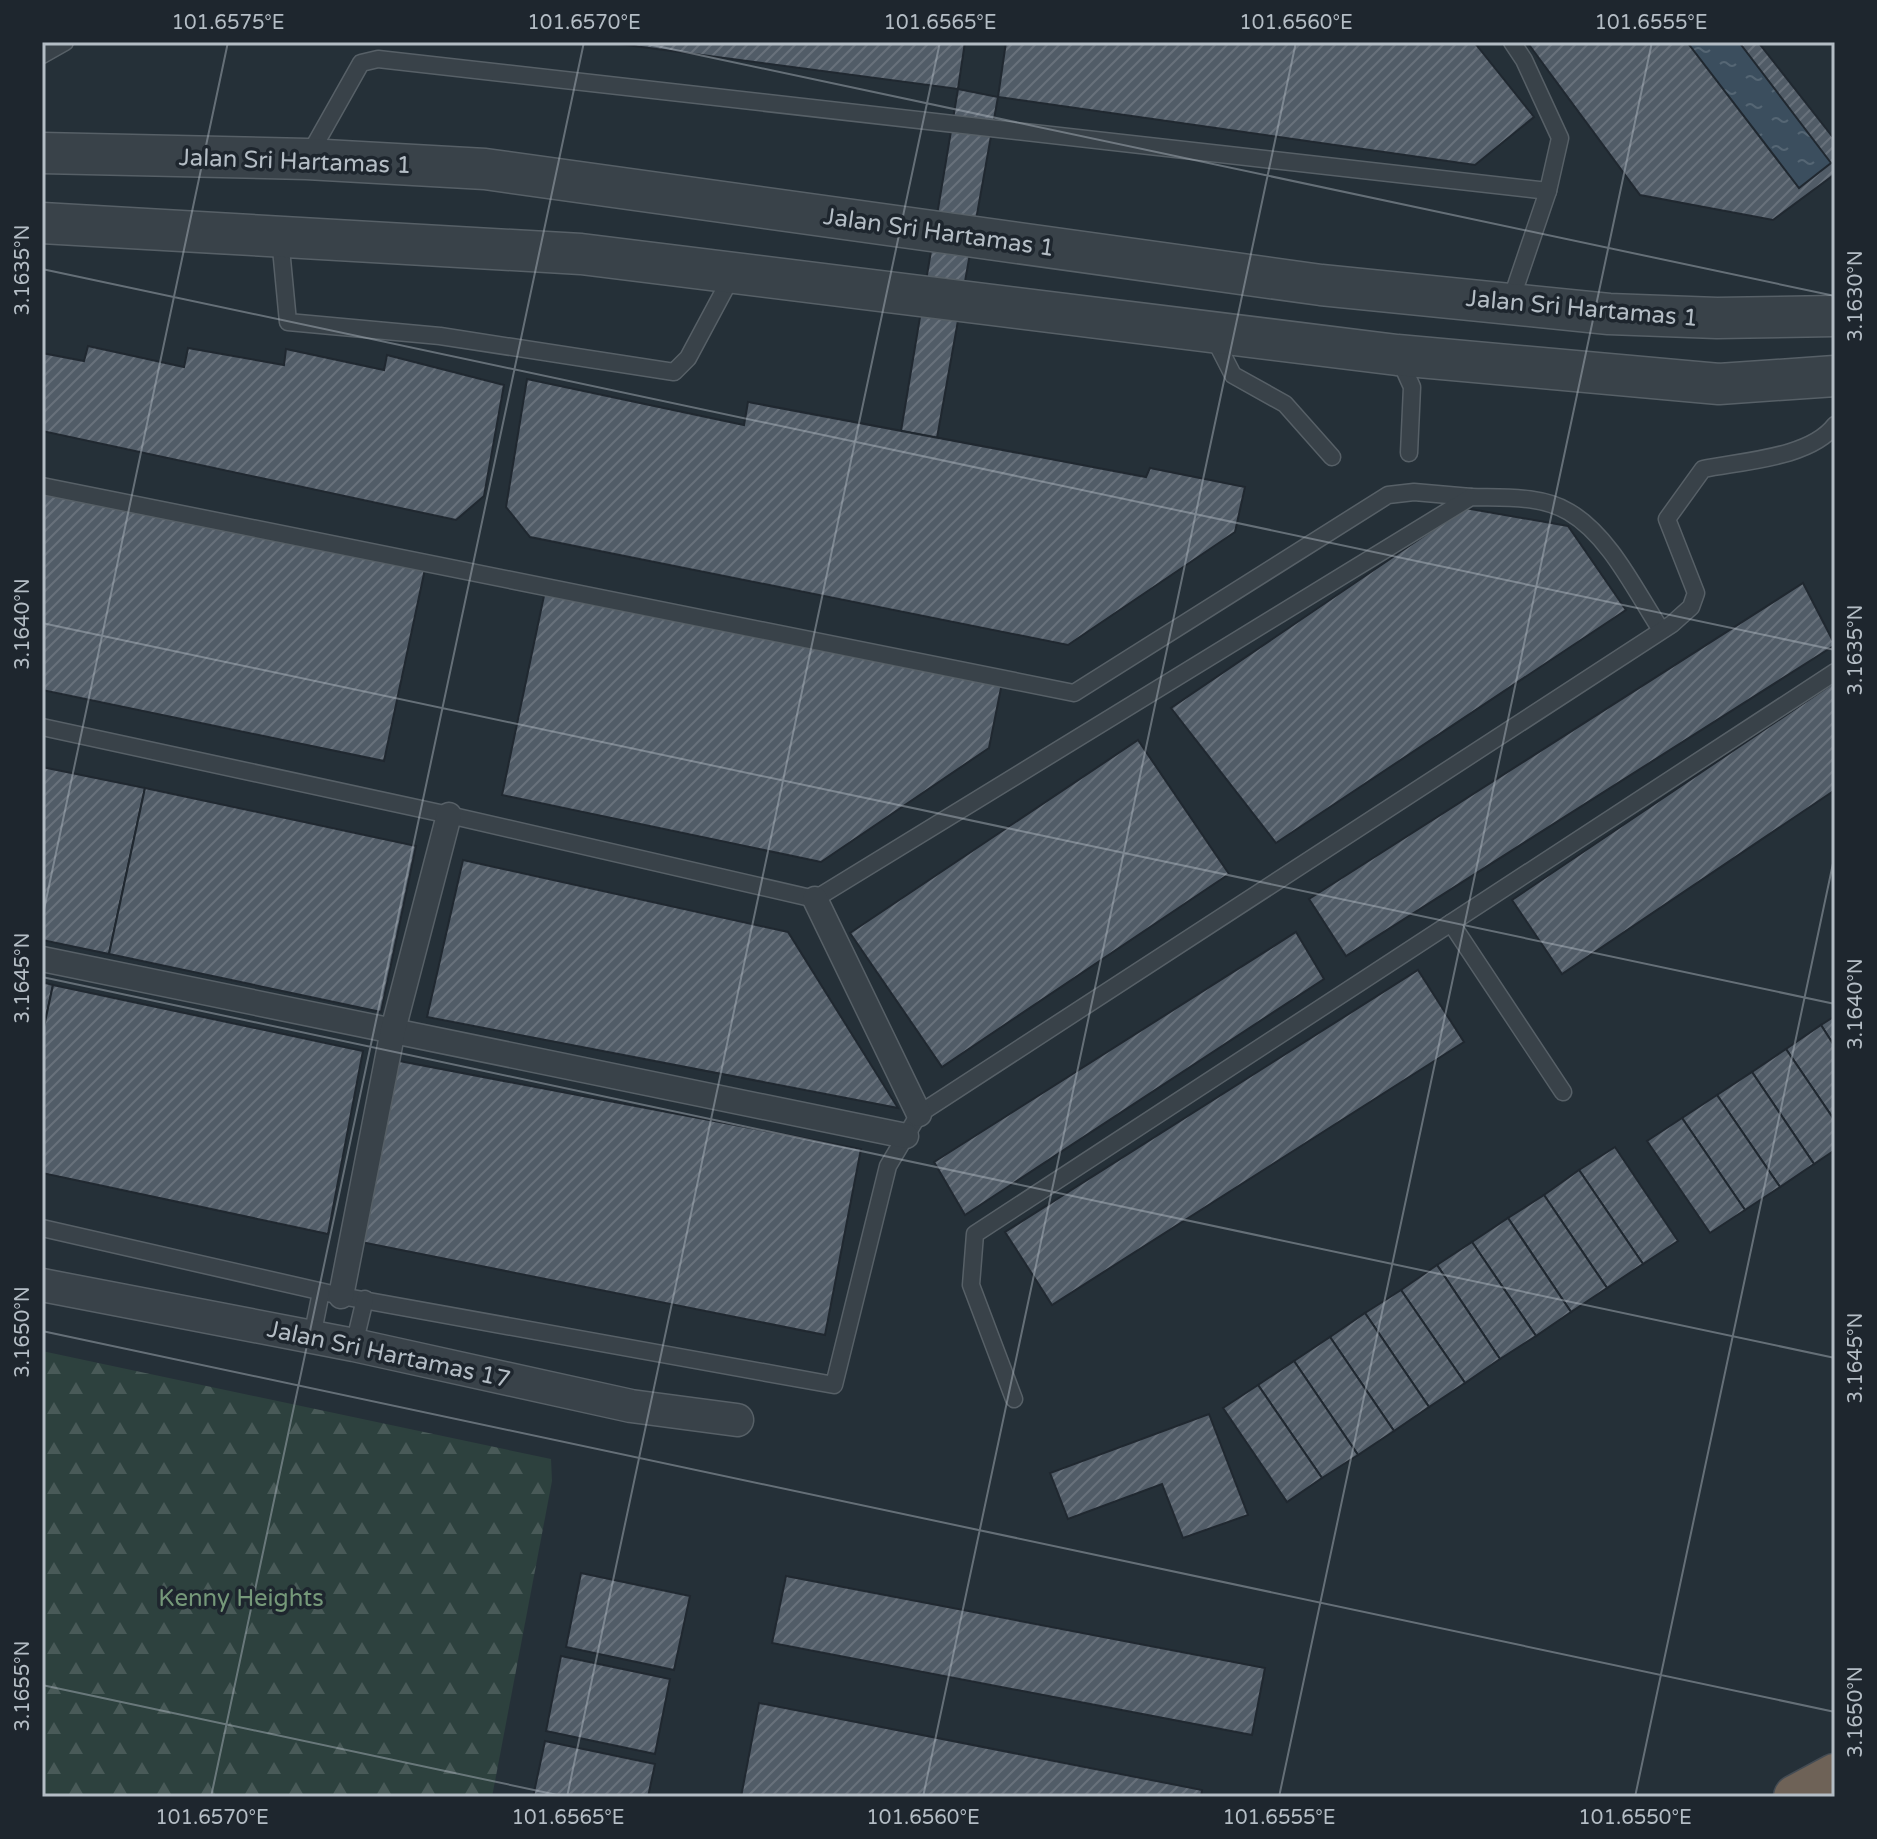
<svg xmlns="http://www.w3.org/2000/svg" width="1877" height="1839" font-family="'Varela Round',sans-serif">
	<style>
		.forest { fill: url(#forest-firs) }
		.water { fill: url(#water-ripples) }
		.building { fill: url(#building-hatch); stroke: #202830; stroke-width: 2 }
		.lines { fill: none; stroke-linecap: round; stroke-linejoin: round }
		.service-casing { stroke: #576067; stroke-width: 19 }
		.pedestrian-casing { stroke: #576067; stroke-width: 27 }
		.minor-casing { stroke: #576067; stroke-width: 35 }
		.tertiary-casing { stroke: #576067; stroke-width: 43 }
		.motorway-casing { stroke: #444c54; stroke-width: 47 }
		.service { stroke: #394249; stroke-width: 16 }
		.pedestrian { stroke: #394249; stroke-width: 24 }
		.minor { stroke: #394249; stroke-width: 32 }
		.tertiary { stroke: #394249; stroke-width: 40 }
		.motorway { stroke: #6e6257; stroke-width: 44 }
		.ticks { fill: none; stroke: #b4bdc5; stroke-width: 2; stroke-opacity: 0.45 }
		.labels { text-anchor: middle; stroke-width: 7; stroke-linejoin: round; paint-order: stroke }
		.street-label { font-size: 24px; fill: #b4bdc5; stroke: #1e262e }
		.park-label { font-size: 24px; fill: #759879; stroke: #1e262e }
		.neatline { fill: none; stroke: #b4bdc5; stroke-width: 3 }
		.ticks-label { font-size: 20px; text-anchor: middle; fill: #b4bdc5 }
	</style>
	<defs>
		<pattern id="forest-firs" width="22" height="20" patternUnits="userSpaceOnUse" patternTransform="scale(2)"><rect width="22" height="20" fill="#2d413e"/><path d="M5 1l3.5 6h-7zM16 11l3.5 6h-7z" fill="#495a58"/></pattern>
		<pattern id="water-ripples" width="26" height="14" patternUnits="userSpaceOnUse" patternTransform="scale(2)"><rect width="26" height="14" fill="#3b4e5e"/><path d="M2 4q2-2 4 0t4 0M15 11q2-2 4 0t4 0" fill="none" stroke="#556674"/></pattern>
		<pattern id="building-hatch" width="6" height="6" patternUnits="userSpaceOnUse" patternTransform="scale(2)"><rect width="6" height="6" fill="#515c67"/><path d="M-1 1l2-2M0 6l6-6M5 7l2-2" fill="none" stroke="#68717b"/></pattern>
	</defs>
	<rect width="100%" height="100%" fill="#253038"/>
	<path class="forest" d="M42 1351 551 1459 552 1481 492 1797H42Z"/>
	<path class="water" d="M1687 42H1739L1831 163 1799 188Z"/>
	<g class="building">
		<path d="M604 42H965L958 89Z"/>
		<path d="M1006 42H1474L1534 117 1475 165 998 97Z"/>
		<path d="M1527 42H1687L1799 188 1831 163 1739 42H1758L1835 140V174L1773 220 1640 195Z"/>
		<path d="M958 89 998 97 937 438 901 431Z"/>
		<path d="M88 346 184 367 188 348 284 365 286 349 384 370 387 355 504 385 484 496 456 520 42 431V353L84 361Z"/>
		<path d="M527 379 744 425 748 402 1146 477 1150 468 1245 487 1235 532 1068 645 530 537 506 507Z"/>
		<path d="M42 490 425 569 384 761 42 690Z"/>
		<path d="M1465 508 1568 526 1626 610 1276 843 1171 708Z"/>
		<path d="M1803 583 1835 645 1346 956 1309 899Z"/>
		<path d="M545 591 1002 683 989 748 821 862 502 795Z"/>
		<path d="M1835 682V790L1562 974 1512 900Z"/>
		<path d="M1138 740 1229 874 942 1067 850 933Z"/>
		<path d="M42 767 145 788 109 954 42 940Z"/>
		<path d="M145 788 416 846 381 1012 109 954Z"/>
		<path d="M463 860 788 932 898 1108 427 1017Z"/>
		<path d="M1296 932 1324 979 965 1215 934 1162Z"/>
		<path d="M1418 970 1464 1042 1052 1305 1005 1232Z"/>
		<path d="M42 982 53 985 42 1036Z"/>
		<path d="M53 985 363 1051 328 1234 42 1173V1036Z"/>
		<path d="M1835 1016V1047L1821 1025Z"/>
		<path d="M1821 1025 1835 1047V1121L1786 1049Z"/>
		<path d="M1786 1049 1835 1121V1150L1814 1164 1752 1072Z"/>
		<path d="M394 1060 861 1149 825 1335 356 1241Z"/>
		<path d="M1752 1072 1814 1164 1780 1187 1717 1095Z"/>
		<path d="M1717 1095 1780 1187 1745 1210 1682 1118Z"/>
		<path d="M1682 1118 1745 1210 1710 1233 1647 1141Z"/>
		<path d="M1615 1147 1678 1241 1643 1264 1579 1170Z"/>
		<path d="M1579 1170 1643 1264 1607 1288 1544 1195Z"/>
		<path d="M1544 1195 1607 1288 1571 1312 1508 1218Z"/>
		<path d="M1508 1218 1571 1312 1536 1336 1472 1242Z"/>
		<path d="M1472 1242 1536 1336 1500 1359 1437 1265Z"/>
		<path d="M1437 1265 1500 1359 1465 1383 1401 1290Z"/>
		<path d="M1401 1290 1465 1383 1429 1407 1365 1313Z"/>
		<path d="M1365 1313 1429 1407 1394 1431 1330 1337Z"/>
		<path d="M1330 1337 1394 1431 1358 1455 1294 1361Z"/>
		<path d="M1294 1361 1358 1455 1322 1478 1258 1385Z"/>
		<path d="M1258 1385 1322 1478 1287 1502 1223 1408Z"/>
		<path d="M1209 1414 1248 1515 1183 1538 1162 1484 1068 1519 1050 1473Z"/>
		<path d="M581 1573 690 1596 674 1670 566 1647Z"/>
		<path d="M786 1576 1265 1668 1252 1735 772 1643Z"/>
		<path d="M561 1656 670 1679 655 1754 546 1731Z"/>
		<path d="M759 1703 1202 1790 1201 1797H741Z"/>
		<path d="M545 1741 655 1764 648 1797H533Z"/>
	</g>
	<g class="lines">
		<g class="service-casing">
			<g id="service">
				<path d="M42 55 65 42"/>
				<path d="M308 157 361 63 378 59 1548 191"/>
				<path d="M280 238 288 322 440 336 674 372 688 358 733 274"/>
				<path d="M1510 303 1548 191 1560 138 1524 60 1512 42"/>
				<path d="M1213 336 1233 375 1285 404 1332 457"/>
				<path d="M1398 356 1412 387 1409 453"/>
				<path d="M42 486 1074 693 1388 495 1414 492 1471 497"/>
				<path d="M42 727 449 815 815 899 1471 497C1503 498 1541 495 1569 512 1610 536 1636 592 1661 630"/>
				<path d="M1451 923 1563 1092"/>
				<path d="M42 1228 341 1296 834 1385 888 1166 919 1114 1672 624 1691 607 1696 593 1667 519 1703 469C1742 461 1810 458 1835 425"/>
				<path d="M312 1337 321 1292"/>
				<path d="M354 1345 365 1299"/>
				<path d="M1014 1399 971 1285 975 1234 1835 672"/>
			</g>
		</g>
		<g class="pedestrian-casing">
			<g id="pedestrian">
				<path d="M815 899 919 1114"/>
				<path d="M42 959 906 1136"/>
				<path d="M341 1296 393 1030 449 815"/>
			</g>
		</g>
		<g class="minor-casing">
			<path id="minor" d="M42 1285 354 1345 631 1406 737 1420"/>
		</g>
		<g class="tertiary-casing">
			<g id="tertiary">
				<path d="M42 153 307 159 485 169 1321 285 1609 314 1717 318 1835 316"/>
				<path d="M42 223 581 254 1397 355 1719 384 1835 376"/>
			</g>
		</g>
		<g class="motorway-casing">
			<path id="motorway" d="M1796 1797 1835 1776"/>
		</g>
		<use href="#service" class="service"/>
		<use href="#pedestrian" class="pedestrian"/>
		<use href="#minor" class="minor"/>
		<use href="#tertiary" class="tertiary"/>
		<use href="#motorway" class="motorway"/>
	</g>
	<path class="ticks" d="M638 42 1835 296M42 269 1835 650M42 623 1835 1004M42 919 228 42M42 977 1835 1358M42 1331 1835 1712M42 1685 567 1797M211 1797 584 42M567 1797 940 42M923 1797 1296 42M1279 1797 1652 42M1635 1797 1835 854"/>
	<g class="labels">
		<g class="street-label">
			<text transform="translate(295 161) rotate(2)" y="8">Jalan Sri Hartamas 1</text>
			<text transform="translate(939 232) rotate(8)" y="8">Jalan Sri Hartamas 1</text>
			<text transform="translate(1582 308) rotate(5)" y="8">Jalan Sri Hartamas 1</text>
			<text transform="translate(389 1354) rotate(12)" y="8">Jalan Sri Hartamas 17</text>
		</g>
		<g class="park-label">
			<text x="241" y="1606">Kenny Heights</text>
		</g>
	</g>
	<rect width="1877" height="1839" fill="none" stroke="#1e262e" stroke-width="88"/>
	<rect x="44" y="44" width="1789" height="1751" class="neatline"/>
	<g class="ticks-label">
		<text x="228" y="29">101.6575°E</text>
		<text x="584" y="29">101.6570°E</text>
		<text x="940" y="29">101.6565°E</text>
		<text x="1296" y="29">101.6560°E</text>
		<text x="1651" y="29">101.6555°E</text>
		<text transform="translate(22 270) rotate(-90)" y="7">3.1635°N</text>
		<text transform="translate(1855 296) rotate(-90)" y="7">3.1630°N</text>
		<text transform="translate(22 624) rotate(-90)" y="7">3.1640°N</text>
		<text transform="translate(1855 650) rotate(-90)" y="7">3.1635°N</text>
		<text transform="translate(22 978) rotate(-90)" y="7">3.1645°N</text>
		<text transform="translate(1855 1004) rotate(-90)" y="7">3.1640°N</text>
		<text transform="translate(22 1332) rotate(-90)" y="7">3.1650°N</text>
		<text transform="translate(1855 1358) rotate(-90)" y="7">3.1645°N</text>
		<text transform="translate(22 1686) rotate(-90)" y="7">3.1655°N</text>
		<text transform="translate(1855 1712) rotate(-90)" y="7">3.1650°N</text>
		<text x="212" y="1824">101.6570°E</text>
		<text x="568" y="1824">101.6565°E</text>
		<text x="923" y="1824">101.6560°E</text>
		<text x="1279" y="1824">101.6555°E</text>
		<text x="1635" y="1824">101.6550°E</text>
	</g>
</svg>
